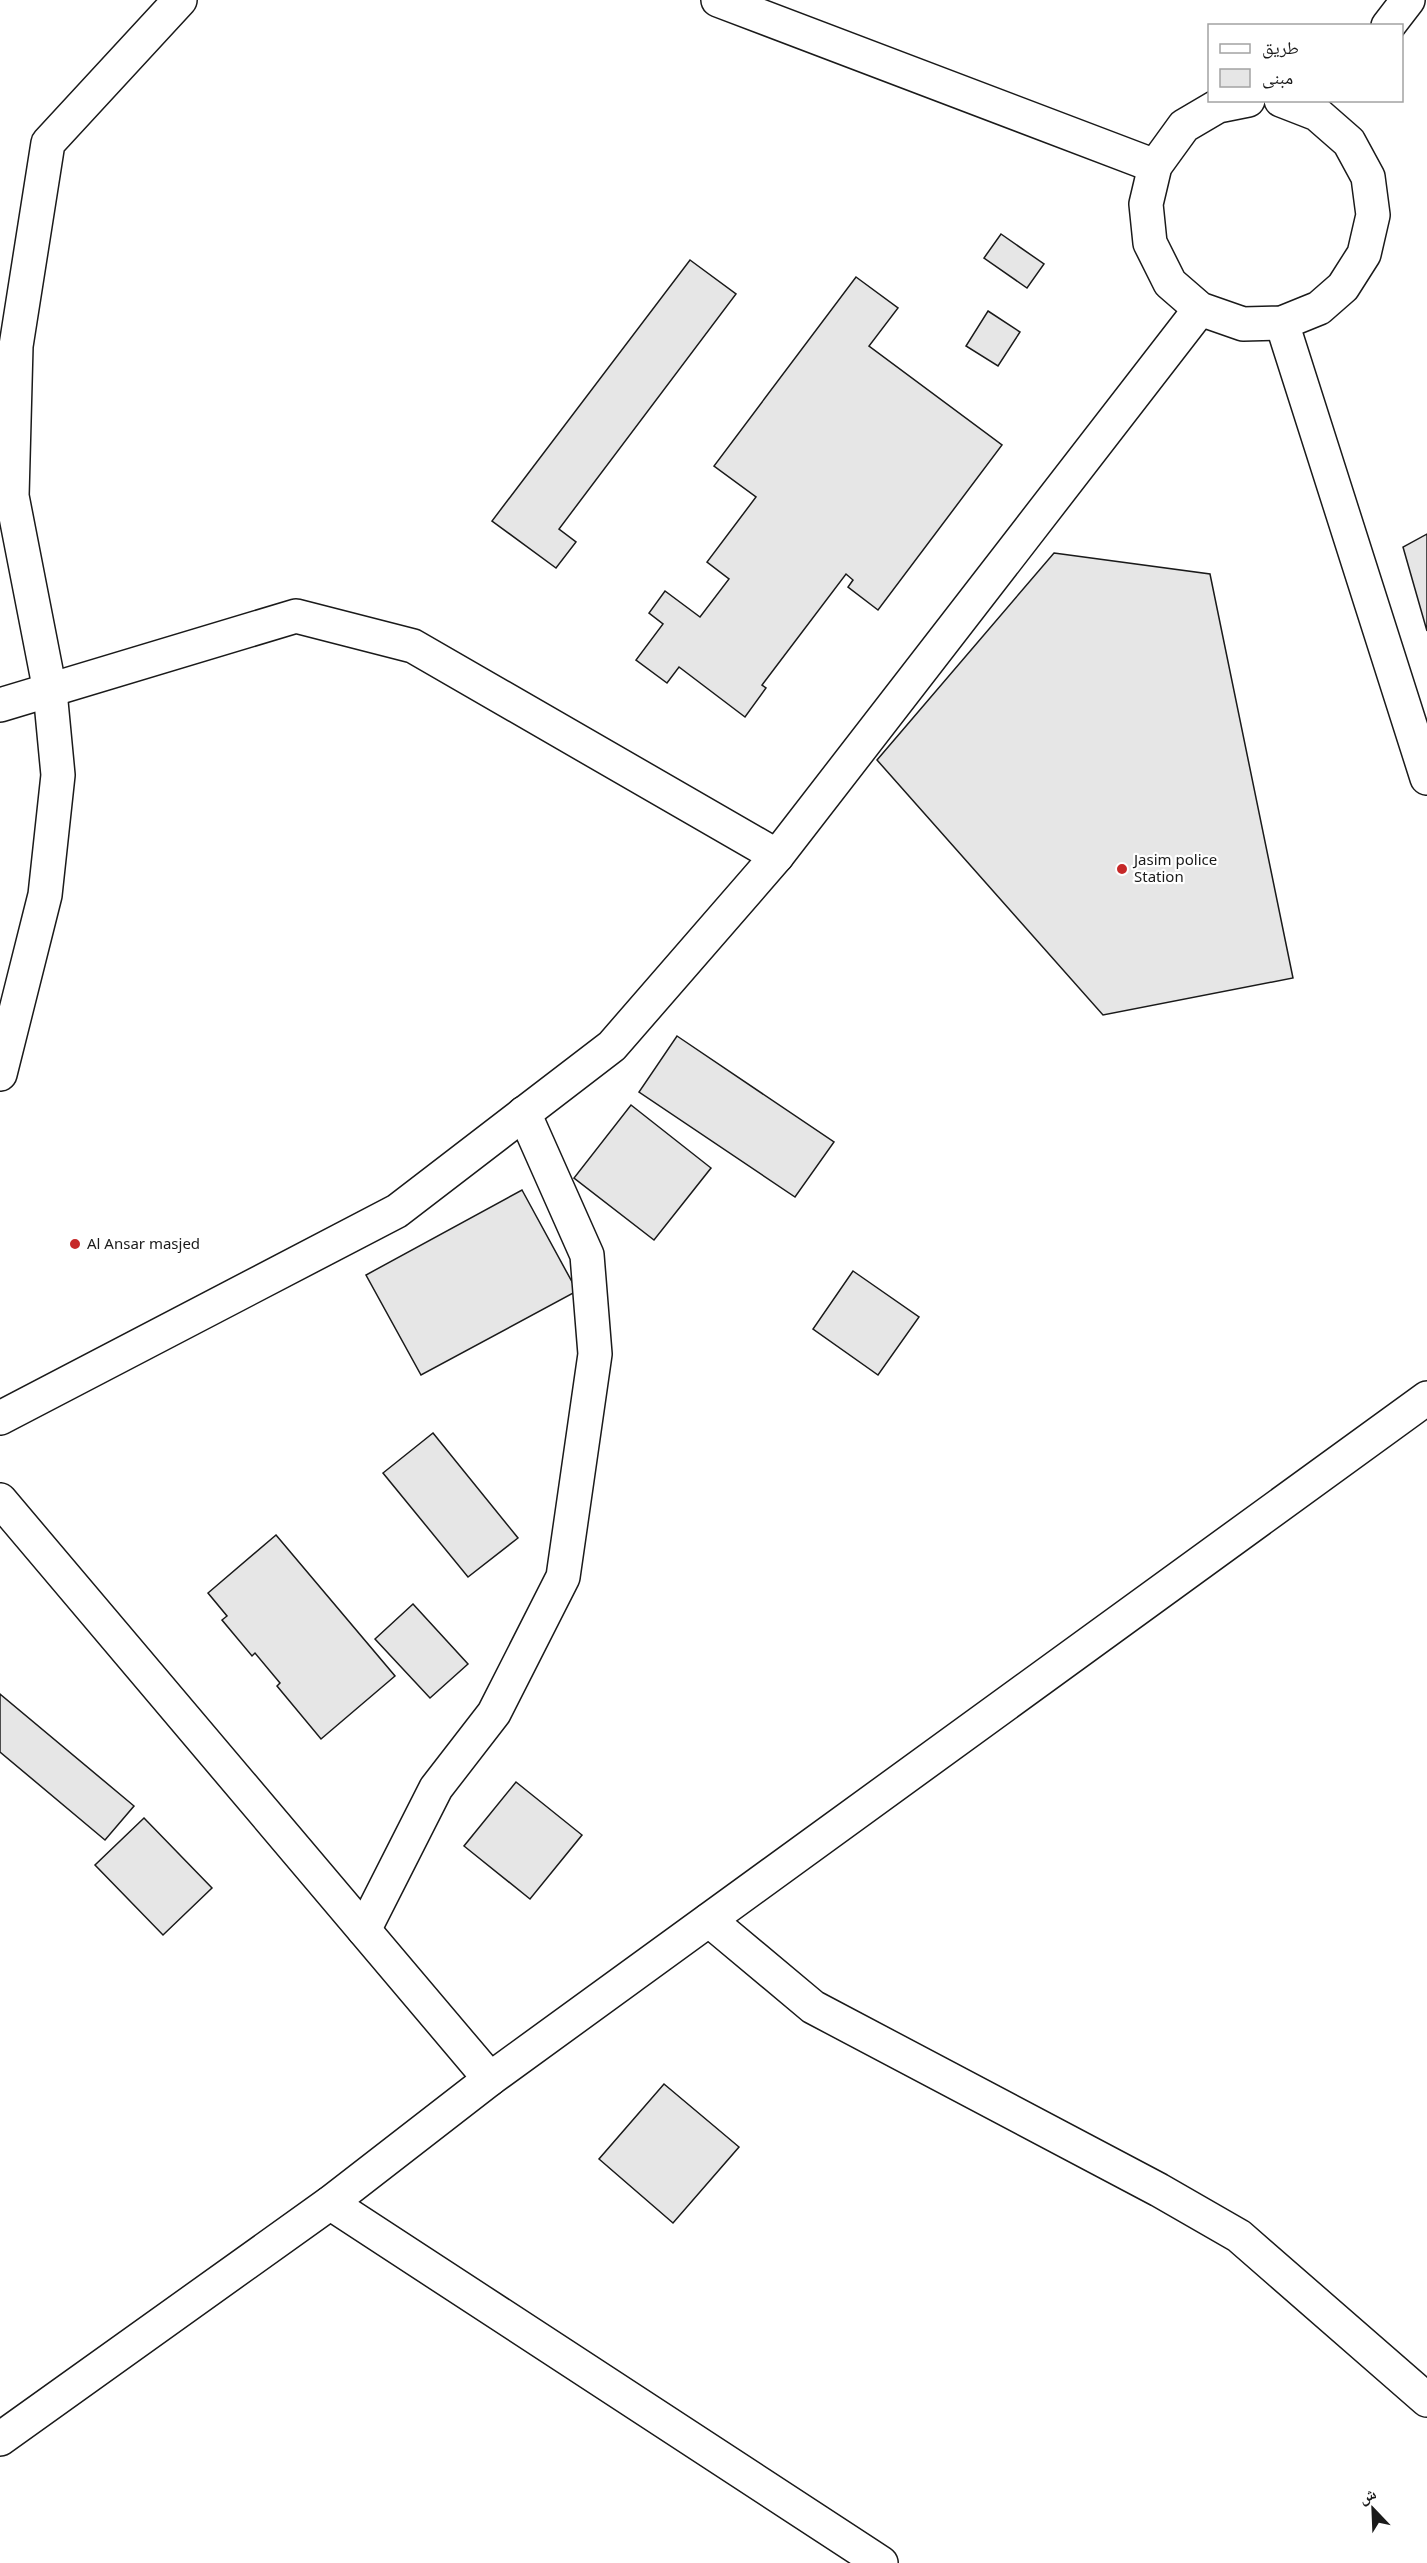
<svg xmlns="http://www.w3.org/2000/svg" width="1427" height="2563" font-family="'Noto Sans','Noto Naskh Arabic',sans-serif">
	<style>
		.building { fill: #e6e6e6; stroke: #1a1a1a; stroke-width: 1.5 }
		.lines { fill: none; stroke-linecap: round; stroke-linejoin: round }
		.minor-casing { stroke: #1a1a1a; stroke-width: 36 }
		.secondary-casing { stroke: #1a1a1a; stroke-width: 36 }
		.minor { stroke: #fff; stroke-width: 33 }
		.secondary { stroke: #fff; stroke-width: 33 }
		.poi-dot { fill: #c62828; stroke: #fff; stroke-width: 2 }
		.labels { text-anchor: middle; stroke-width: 4.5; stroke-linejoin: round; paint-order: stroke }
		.poi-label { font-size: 15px; fill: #1a1a1a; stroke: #fff; text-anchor: start }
	</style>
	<rect width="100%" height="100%" fill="#fff"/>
	<g class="building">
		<path d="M1001 234 1044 264 1027 288 984 258Z"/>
		<path d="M690 260 736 294 559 529 576 542 556 568 492 521Z"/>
		<path d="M856 277 898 308 869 346 1002 445 878 610 848 587 853 580 846 574 762 685 766 688 745 717 679 667 667 683 636 660 663 624 649 613 665 591 700 617 729 579 707 562 756 497 714 466Z"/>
		<path d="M988 311 1020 332 998 366 966 346Z"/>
		<path d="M1427 534V631L1403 547Z"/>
		<path d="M1054 553 1210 574 1293 978 1103 1015 877 760Z"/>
		<path d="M677 1036 834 1142 795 1197 639 1092Z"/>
		<path d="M631 1105 711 1168 654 1240 574 1178Z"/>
		<path d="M522 1190 577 1291 421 1375 366 1275Z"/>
		<path d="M853 1271 919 1317 878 1375 813 1329Z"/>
		<path d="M433 1433 518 1538 468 1577 383 1473Z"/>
		<path d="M276 1535 395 1676 321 1739 277 1686 280 1683 255 1653 252 1656 222 1620 227 1616 208 1593Z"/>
		<path d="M413 1604 468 1664 430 1698 375 1639Z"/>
		<path d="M0 1694 134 1806 105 1840 0 1752Z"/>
		<path d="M516 1782 582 1835 530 1899 464 1846Z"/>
		<path d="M144 1818 212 1888 163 1935 95 1865Z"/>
		<path d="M664 2084 739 2147 673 2223 599 2159Z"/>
	</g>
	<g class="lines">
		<g class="minor-casing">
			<g id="minor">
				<path d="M0 705 296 616 413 646 777 856"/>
				<path d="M0 1074 45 895 58 775 50 691 12 496 16 346 48 143 180 0"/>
				<path d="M0 1500 490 2079"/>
				<path d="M709 1920 813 2007 1159 2190 1239 2236 1427 2400"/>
				<path d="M364 1930 436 1788 494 1713 563 1577 595 1354 587 1255 524 1113"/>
				<path d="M330 2203 881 2563"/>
				<path d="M0 2439 330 2203 490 2079 1427 1398"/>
			</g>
		</g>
		<g class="secondary-casing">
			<g id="secondary">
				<path d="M718 0 1155 166"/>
				<path d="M1388 26 1408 0"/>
				<path d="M1248 100 1218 106 1184 126 1155 166 1146 204 1150 243 1170 283 1200 309 1243 324 1282 323 1319 308 1343 287 1364 254 1373 215 1368 177 1349 142 1317 114 1281 100"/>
				<path d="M1282 323 1427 778"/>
				<path d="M0 1418 397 1211 612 1046 777 856 1200 309"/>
			</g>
		</g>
		<use href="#minor" class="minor"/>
		<use href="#secondary" class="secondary"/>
	</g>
	<g class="poi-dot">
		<circle cx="1122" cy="869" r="6"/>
		<circle cx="75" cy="1244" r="6"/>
	</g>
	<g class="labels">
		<g class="poi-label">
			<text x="1134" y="865">Jasim police<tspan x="1134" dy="17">Station</tspan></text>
			<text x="87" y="1249">Al Ansar masjed</text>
		</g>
	</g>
	<rect x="1208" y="24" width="195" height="78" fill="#ffffff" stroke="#a3a3a3" stroke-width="1.5"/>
	<rect x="1220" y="44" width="30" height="9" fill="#ffffff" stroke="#a3a3a3" stroke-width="1.5"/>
	<text x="1262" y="54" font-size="18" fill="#1a1a1a">طريق</text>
	<rect x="1220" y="69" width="30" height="18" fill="#e6e6e6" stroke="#a3a3a3" stroke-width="1.5"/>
	<text x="1262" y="84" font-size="18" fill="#1a1a1a">مبنى</text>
	<g transform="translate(1373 2509) rotate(337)" stroke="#ffffff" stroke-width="4.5" paint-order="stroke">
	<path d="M0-4.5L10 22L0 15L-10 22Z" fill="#1a1a1a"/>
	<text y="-9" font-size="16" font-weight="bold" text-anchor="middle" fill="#1a1a1a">ش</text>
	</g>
</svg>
